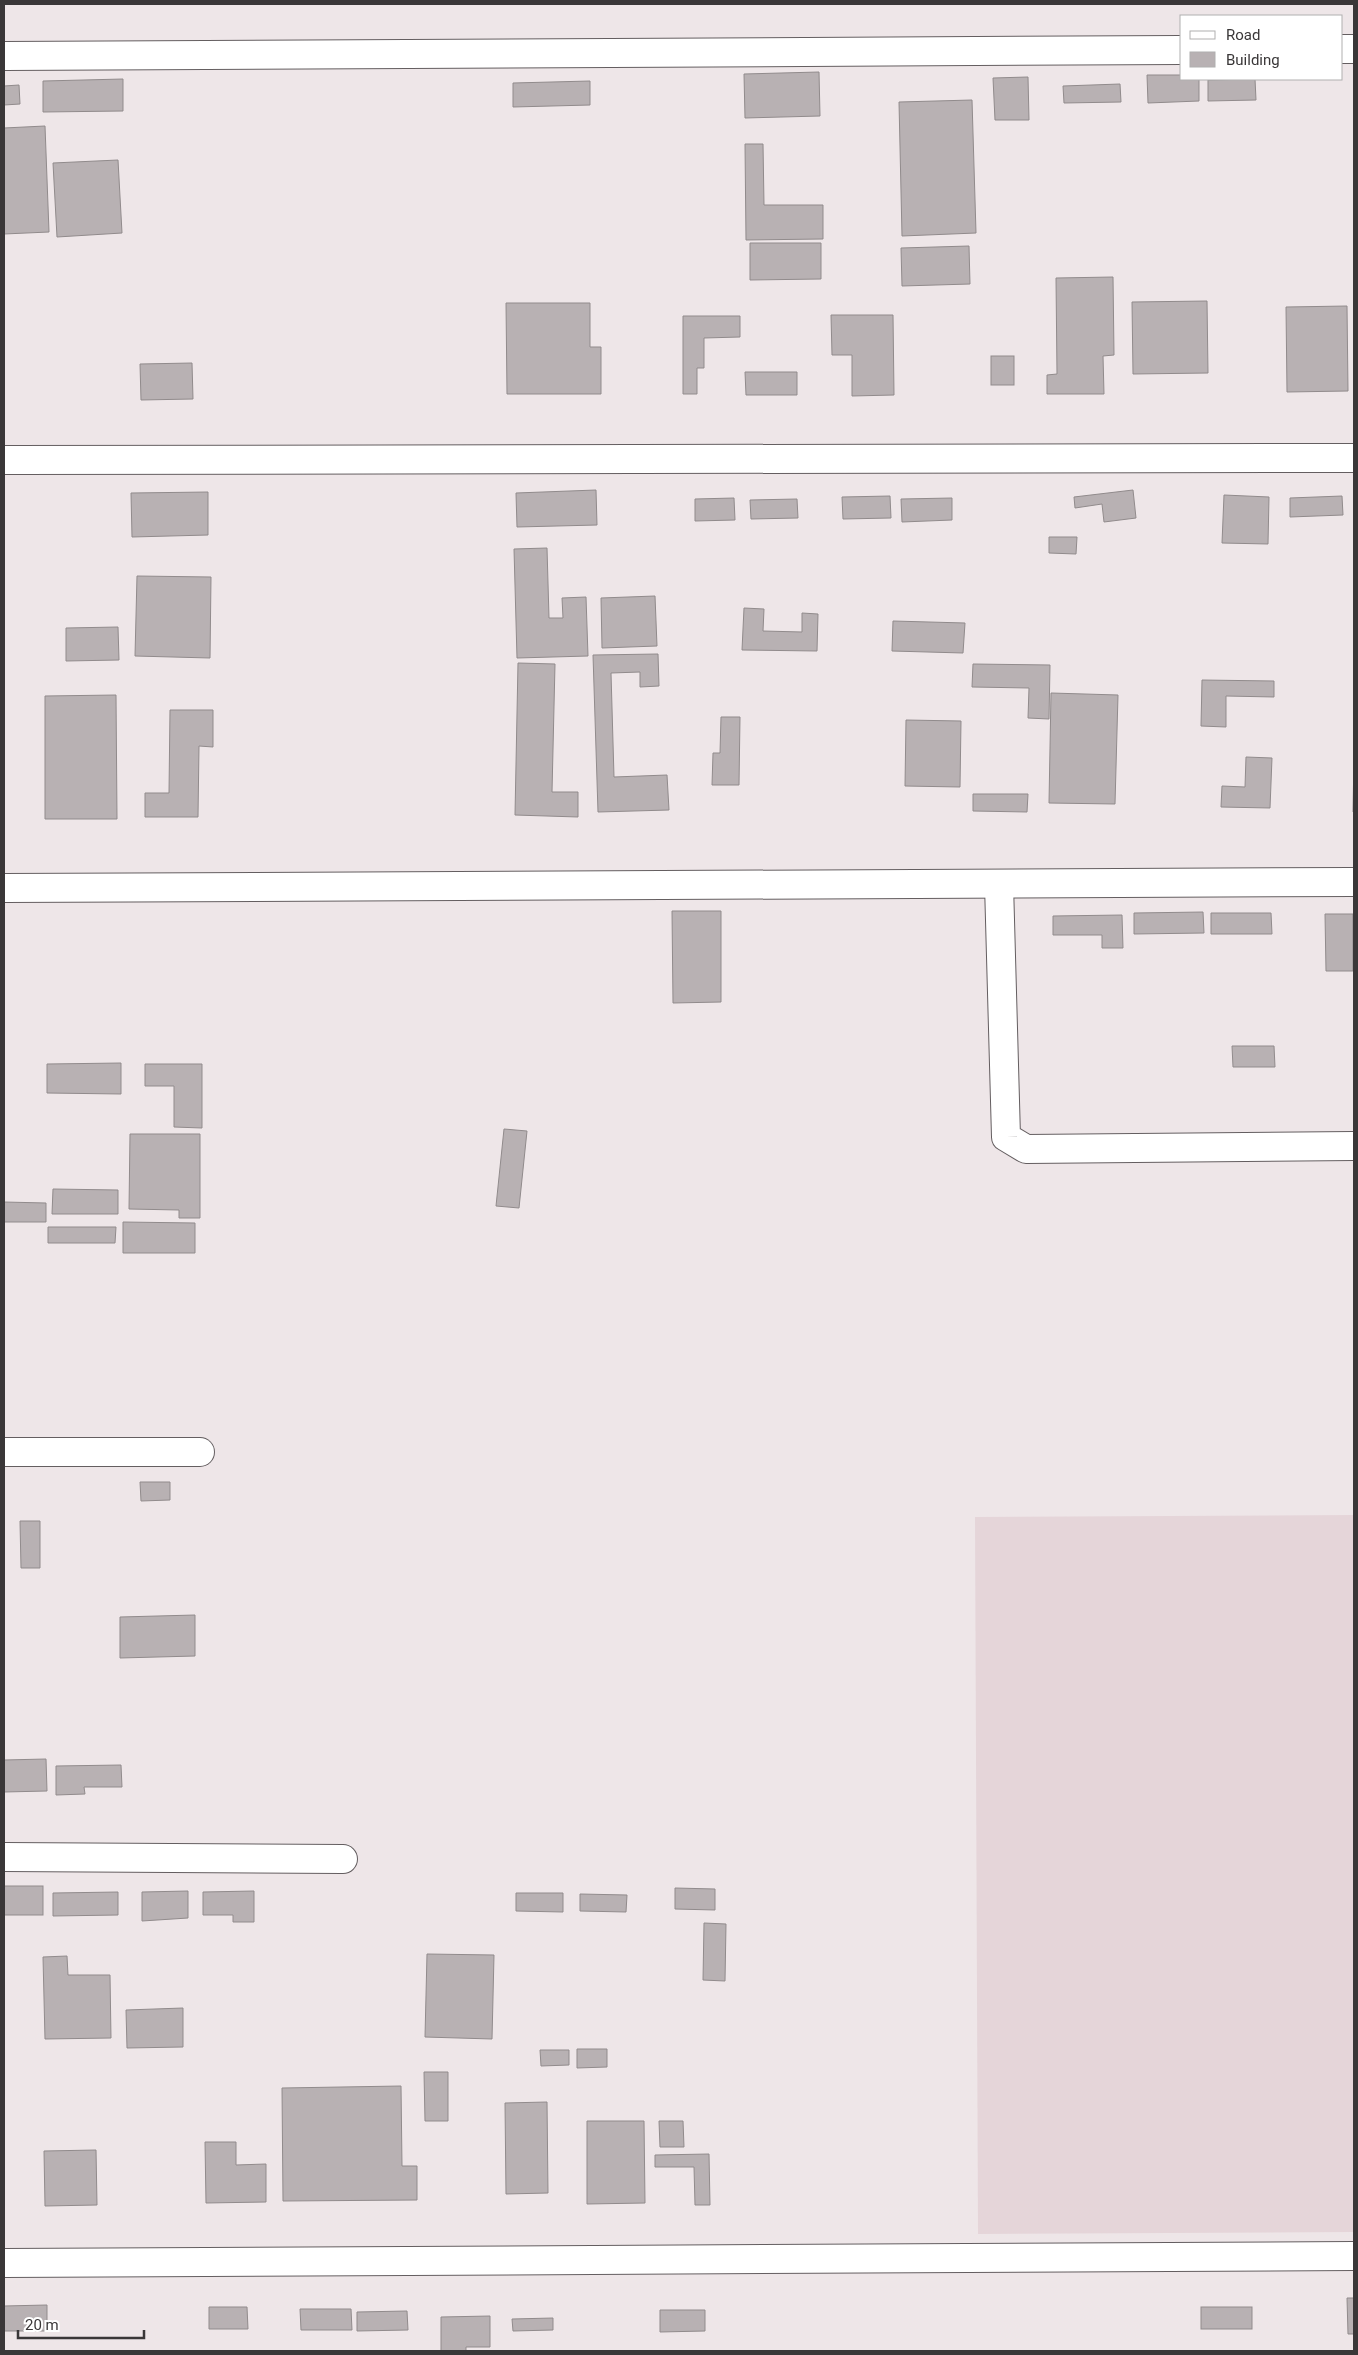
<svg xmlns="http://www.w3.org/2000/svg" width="1358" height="2355" font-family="Roboto,sans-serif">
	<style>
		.built { fill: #e5d5d9 }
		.building { fill: #b8b1b3; stroke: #918b8c }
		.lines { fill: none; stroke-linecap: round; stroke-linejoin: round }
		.minor-casing { stroke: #645e60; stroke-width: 30 }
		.minor { stroke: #fff; stroke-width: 28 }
	</style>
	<rect width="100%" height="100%" fill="#eee6e8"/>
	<path class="built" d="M1354 1515V2232L978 2234 975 1517Z"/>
	<g class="building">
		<path d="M819 72 820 116 745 118 744 74Z"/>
		<path d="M1147 75H1182V79H1199V101L1148 103Z"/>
		<path d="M1028 77 1029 120H995L993 78Z"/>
		<path d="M123 79V111L43 112V81Z"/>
		<path d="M1255 79 1256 100 1208 101V80Z"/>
		<path d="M590 81V105L513 107V83Z"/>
		<path d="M1120 84 1121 102 1064 103 1063 86Z"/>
		<path d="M19 85 20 104 4 105V86Z"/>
		<path d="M972 100 976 233 902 236 899 102Z"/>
		<path d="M45 126 49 232 4 234V128Z"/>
		<path d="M745 144H763L764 205H823V239L746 240Z"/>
		<path d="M118 160 122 233 57 237 53 163Z"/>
		<path d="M750 243H821V279L750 280Z"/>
		<path d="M969 246 970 284 902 286 901 248Z"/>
		<path d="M1113 277 1114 355 1103 356 1104 394H1047V375L1057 374 1056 278Z"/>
		<path d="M1207 301 1208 373 1133 374 1132 302Z"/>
		<path d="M506 303H590V347H601V394H507Z"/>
		<path d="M1347 306 1348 391 1287 392 1286 307Z"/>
		<path d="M831 315H893L894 395 852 396V355H832Z"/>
		<path d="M683 316H740V337L704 338V368H697V394H683Z"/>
		<rect x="991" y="356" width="23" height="29"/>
		<path d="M192 363 193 399 141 400 140 364Z"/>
		<path d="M745 372H797V395H746Z"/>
		<path d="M596 490 597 525 517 527 516 493Z"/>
		<path d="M1133 490 1136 518 1104 522 1102 504 1075 508 1074 497Z"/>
		<path d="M208 492V535L132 537 131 493Z"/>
		<path d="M1224 495 1269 497 1268 544 1222 543Z"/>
		<path d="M890 496 891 518 843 519 842 497Z"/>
		<path d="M1342 496 1343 515 1290 517V498Z"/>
		<path d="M734 498 735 520 695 521V499Z"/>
		<path d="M952 498V520L902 522 901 499Z"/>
		<path d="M797 499 798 518 751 519 750 500Z"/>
		<path d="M1049 537H1077L1076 554 1049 553Z"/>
		<path d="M547 548 549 618H563L562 598 586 597 588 656 517 658 514 549Z"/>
		<path d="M137 576 211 577 210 658 135 656Z"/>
		<path d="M655 596 657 646 602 648 601 598Z"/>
		<path d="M744 608 764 609 763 631 802 632V613L818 614 817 651 742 650Z"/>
		<path d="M893 621 965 623 963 653 892 651Z"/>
		<path d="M118 627 119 660 66 661V628Z"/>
		<path d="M658 654 659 686 640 687V672L611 673 614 777 667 775 669 810 598 812 593 655Z"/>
		<path d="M518 663 555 664 552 792H578V817L515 815Z"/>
		<path d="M973 664 1050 665 1049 719 1028 718 1029 688 972 687Z"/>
		<path d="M1202 680 1274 681V697L1226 696V727L1201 726Z"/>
		<path d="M1051 693 1118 695 1115 804 1049 803Z"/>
		<path d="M116 695 117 819H45V696Z"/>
		<path d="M170 710H213V747L199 746 198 817H145V793H169Z"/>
		<path d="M721 717H740L739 785H712L713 753H720Z"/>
		<path d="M906 720 961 721 960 787 905 786Z"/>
		<path d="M1246 757 1272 758 1270 808 1221 807 1222 786 1245 787Z"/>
		<path d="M1354 757V812H1353Z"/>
		<path d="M973 794H1028L1027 812 973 811Z"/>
		<path d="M672 911H721V1002L673 1003Z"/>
		<path d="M1203 912 1204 933 1134 934V913Z"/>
		<path d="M1211 913H1271L1272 934H1211Z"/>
		<path d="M1325 914H1353V971H1326Z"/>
		<path d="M1122 915 1123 948H1102V935H1053V916Z"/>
		<path d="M1232 1046H1274L1275 1067H1233Z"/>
		<path d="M121 1063V1094L47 1093V1064Z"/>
		<path d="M145 1064H202V1128L174 1127V1086H145Z"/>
		<path d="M504 1129 527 1131 519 1208 496 1206Z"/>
		<path d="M130 1134H200V1218H179V1210L129 1209Z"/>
		<path d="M53 1189 118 1190V1214H52Z"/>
		<path d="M4 1202 46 1203V1222H4Z"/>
		<path d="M123 1222 195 1223V1253H123Z"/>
		<path d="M48 1227H116L115 1243H48Z"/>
		<path d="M140 1482H170V1500L141 1501Z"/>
		<path d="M20 1521H40V1568H21Z"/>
		<path d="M195 1615V1656L120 1658V1617Z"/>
		<path d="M46 1759 47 1791 4 1792V1760Z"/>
		<path d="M121 1765 122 1787H84L85 1794 56 1795V1766Z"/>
		<rect x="4" y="1886" width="39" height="29"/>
		<path d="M675 1888 715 1889V1910L675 1909Z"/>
		<path d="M188 1891V1918L142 1921V1892Z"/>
		<path d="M254 1891V1922H233V1915H203V1892Z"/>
		<path d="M118 1892V1915L53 1916V1893Z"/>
		<path d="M516 1893H563V1912L516 1911Z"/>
		<path d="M580 1894 627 1895 626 1912 580 1911Z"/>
		<path d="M704 1923 726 1924 725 1981 703 1980Z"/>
		<path d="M427 1954 494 1955 492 2039 425 2037Z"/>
		<path d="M67 1956 68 1975H110L111 2038 45 2039 43 1957Z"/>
		<path d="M183 2008V2047L127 2048 126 2010Z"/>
		<path d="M577 2049H607V2067L577 2068Z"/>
		<path d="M540 2050H569V2065L541 2066Z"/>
		<path d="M424 2072H448V2121H425Z"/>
		<path d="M401 2086 402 2166H417V2200L283 2201 282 2088Z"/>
		<path d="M547 2102 548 2193 506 2194 505 2103Z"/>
		<path d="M587 2121H644L645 2203 587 2204Z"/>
		<path d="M659 2121H683L684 2147H660Z"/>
		<path d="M205 2142H236V2165L266 2164V2202L206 2203Z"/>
		<path d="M96 2150 97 2205 45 2206 44 2151Z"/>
		<path d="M709 2154 710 2205H695L694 2167H655V2155Z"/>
		<path d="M1347 2298H1354V2334H1348Z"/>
		<path d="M47 2305V2331H4V2306Z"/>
		<path d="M209 2307H247L248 2329H209Z"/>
		<rect x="1201" y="2307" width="51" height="22"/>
		<path d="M300 2309H351L352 2330H301Z"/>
		<path d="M660 2310H705V2331L660 2332Z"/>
		<path d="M407 2311 408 2330 357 2331V2312Z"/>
		<path d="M490 2316V2347H466V2351H441V2317Z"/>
		<path d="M553 2318V2330L513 2331 512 2319Z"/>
	</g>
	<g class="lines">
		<g class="minor-casing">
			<g id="minor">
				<path d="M1342 49H1354"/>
				<path d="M4 56 1182 50"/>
				<path d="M4 460 1354 458"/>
				<path d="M999 884 1006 1137 1026 1149 1354 1146"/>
				<path d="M4 888 1354 882"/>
				<path d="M4 1452H200"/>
				<path d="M4 1857 343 1859"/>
				<path d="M4 2263 1354 2256"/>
			</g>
		</g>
		<use href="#minor" class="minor"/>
	</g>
	<rect width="1358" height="2355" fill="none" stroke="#3a3738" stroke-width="10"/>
	<rect x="1180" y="15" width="162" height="65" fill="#ffffff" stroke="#b0afaf"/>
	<rect x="1190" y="31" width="25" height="8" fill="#ffffff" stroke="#b0afaf"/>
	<text x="1226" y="40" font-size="15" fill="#3a3738">Road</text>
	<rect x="1190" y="52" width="25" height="15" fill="#b8b1b3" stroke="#b0afaf"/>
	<text x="1226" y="65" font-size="15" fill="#3a3738">Building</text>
	<path d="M18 2330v8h126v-8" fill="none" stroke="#3a3738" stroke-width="2.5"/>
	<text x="25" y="2330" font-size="15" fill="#3a3738" stroke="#ffffff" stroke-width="4" paint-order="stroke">20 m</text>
</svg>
